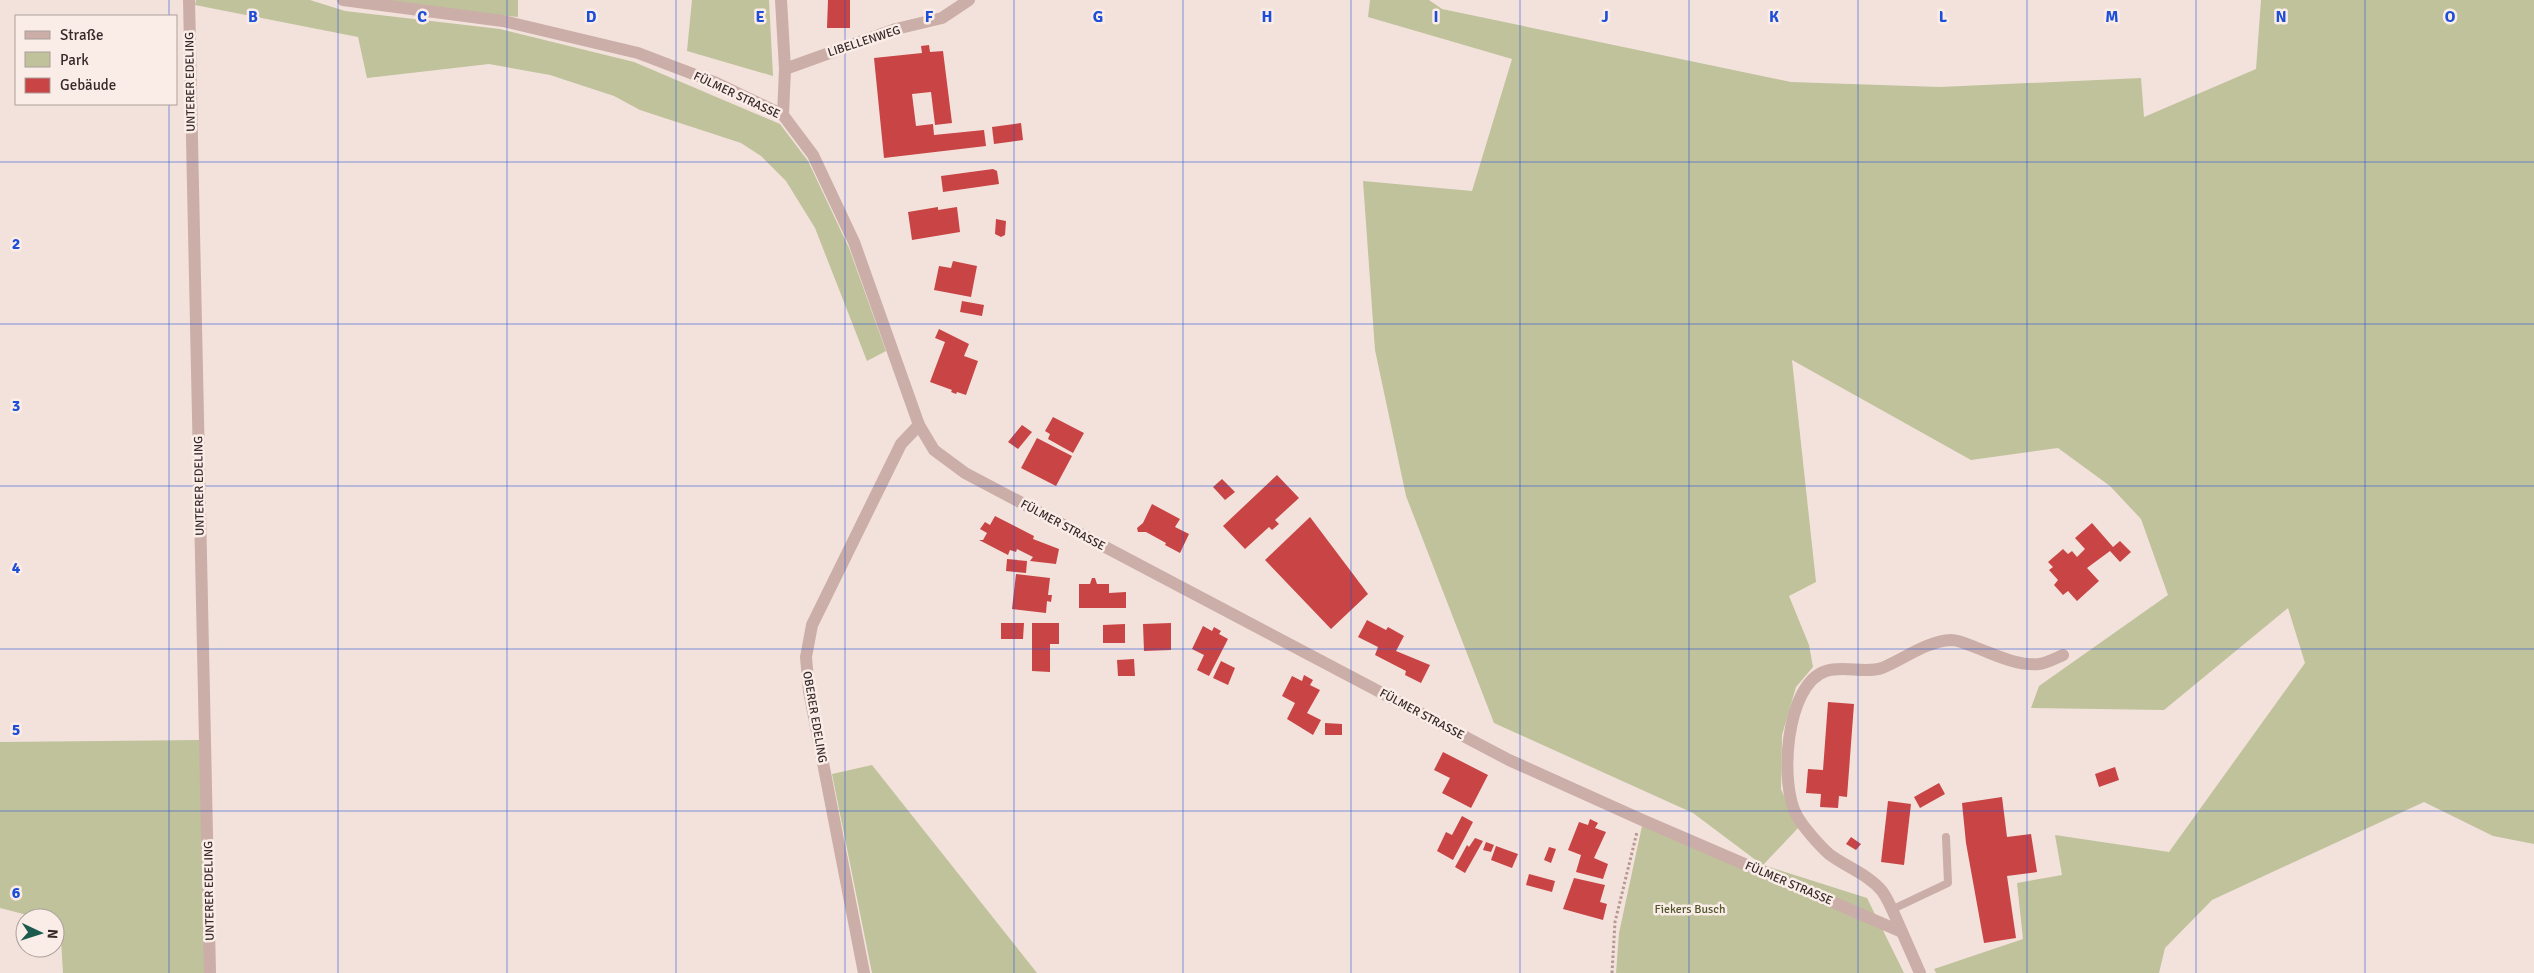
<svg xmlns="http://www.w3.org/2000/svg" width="2534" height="973" font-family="Signika,sans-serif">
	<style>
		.green { fill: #bfc29b }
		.building { fill: #c84445 }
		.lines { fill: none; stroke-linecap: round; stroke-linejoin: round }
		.path { stroke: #b79891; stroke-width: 3; stroke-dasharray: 2.5 2.5; stroke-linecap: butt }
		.service { stroke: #cbaea7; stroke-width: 8 }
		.minor { stroke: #cbaea7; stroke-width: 12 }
		.grid { fill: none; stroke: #1d4ed8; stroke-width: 1; stroke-opacity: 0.55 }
		.labels { text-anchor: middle; stroke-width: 5; stroke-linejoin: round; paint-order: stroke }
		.street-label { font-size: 12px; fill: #372928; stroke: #faede8 }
		.park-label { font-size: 12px; fill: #51562b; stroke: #faede8 }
		.grid-label { font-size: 16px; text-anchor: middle; font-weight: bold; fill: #1d4ed8; stroke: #faede8; stroke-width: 5; stroke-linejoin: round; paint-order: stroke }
	</style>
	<rect width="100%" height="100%" fill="#f3e2dc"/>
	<g class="green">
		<path d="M196 0H310L345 11 500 29 634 62 780 124 808 161 849 248 886 351 867 361 815 228 786 181 761 156 741 143 640 110 614 96 550 75 489 64 367 78 358 37 195 5Z"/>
		<path d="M384 0H518V17L390 3Z"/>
		<path d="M692 0H769L773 76 687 51Z"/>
		<path d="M1370 0H1429L1442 9 1791 82 1940 87 2141 78 2144 117 2256 69 2261 0H2534V844L2493 836 2424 802 2212 900 2165 948 2159 973H1936L1934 969 2023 939 2017 883 2062 875 2055 835 2169 852 2305 663 2288 608 2164 710 2031 708 2039 686 2168 595 2141 519 2110 486 2058 448 1971 460 1792 360 1816 582 1789 596 1809 645 1813 667 1796 687 1782 735 1781 789 1798 828 1763 865 1867 898 1904 973H1616L1619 933 1642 826 1761 864 1693 813 1494 723 1406 496 1375 350 1363 181 1472 191 1512 59 1368 17Z"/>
		<path d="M201 740 206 973H63L60 924 55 922V918H39L0 908V742Z"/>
		<path d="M872 765 1037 973H872L832 774Z"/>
	</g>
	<g class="building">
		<path d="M828 0H850V28H827Z"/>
		<path d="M929 45 930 52 943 51 952 123 935 125 931 92 912 94 916 126 933 124 934 135 984 130 986 146 884 158 874 58 922 53 921 46Z"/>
		<path d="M1021 123 1023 140 994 144 992 127Z"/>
		<path d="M993 169 997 171 999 184 943 192 941 176Z"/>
		<path d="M938 207V210L957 207 960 232 912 240 908 212Z"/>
		<path d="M996 219 1006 221 1005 235 1001 237 995 234Z"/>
		<path d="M953 261 977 266 971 297 934 290 939 266 951 268Z"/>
		<path d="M962 301 984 305 982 316 960 312Z"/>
		<path d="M939 329 969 344 964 356 978 361 966 395 957 392 956 394 951 392 952 390 930 382 945 342 935 338Z"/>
		<path d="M1053 417 1084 433 1073 453 1048 439 1050 434 1045 431Z"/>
		<path d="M1022 425 1032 432 1018 449 1008 442Z"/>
		<path d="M1037 438 1072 456 1056 486 1021 468Z"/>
		<path d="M1277 475 1299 498 1275 520 1279 524 1272 530 1269 527 1245 549 1223 526Z"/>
		<path d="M1222 479 1235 492 1225 500 1213 487Z"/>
		<path d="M1152 504 1180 519 1175 527 1189 534 1180 553 1165 545 1166 543 1146 532H1138L1137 528 1143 523Z"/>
		<path d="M995 516 1034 536 1033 539 1059 549 1056 564 1030 561 1033 557 1017 549 1016 552 1010 550 1008 555 979 540H983L987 533 980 529 985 522 990 525Z"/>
		<path d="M1310 517 1368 594 1331 629 1265 560Z"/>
		<path d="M2092 523 2113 547 2120 541 2131 552 2120 562 2110 551 2087 568 2099 581 2077 601 2068 591 2063 595 2054 585 2058 580 2049 570 2053 567 2048 562 2063 549 2068 554 2072 551 2077 557 2085 549 2075 538Z"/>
		<path d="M1007 559 1027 561 1026 573 1006 571Z"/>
		<path d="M1016 574 1050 578 1048 595H1052L1051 602 1047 601 1046 613 1012 609Z"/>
		<path d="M1092 578H1095L1097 584H1109V593L1126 592V608H1079V584H1090Z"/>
		<path d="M1367 620 1386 630 1388 627 1404 636 1396 651 1430 665 1421 683 1405 675 1406 671 1375 655 1378 647 1358 637Z"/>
		<path d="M1001 623H1024L1023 639H1001Z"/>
		<path d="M1032 623H1059V644H1050V672L1032 671Z"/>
		<path d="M1171 623V650L1144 651 1143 624Z"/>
		<path d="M1125 624V643H1103V625Z"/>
		<path d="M1203 626 1212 631 1214 627 1221 631 1219 634 1228 639 1209 676 1197 670 1204 655 1192 649Z"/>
		<path d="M1134 659 1135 676H1118L1117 660Z"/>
		<path d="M1221 661 1235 668 1228 685 1213 678Z"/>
		<path d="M1304 675 1313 680 1310 685 1320 690 1307 713 1321 720 1313 735 1287 719 1295 703 1282 696 1292 676 1302 681Z"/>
		<path d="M1828 702 1854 704 1847 797 1839 796 1838 808 1820 807 1821 794 1806 793 1808 769 1823 770Z"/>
		<path d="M1325 723 1342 724V735H1325Z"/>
		<path d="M1443 752 1488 775 1471 808 1442 793 1450 778 1434 770Z"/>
		<path d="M2115 767 2119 780 2099 787 2095 774Z"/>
		<path d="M1939 783 1945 794 1920 808 1914 797Z"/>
		<path d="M2002 797 2007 837 2031 834 2037 872 2007 876 2016 938 1984 943 1966 843 1962 803Z"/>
		<path d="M1888 801 1911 804 1904 865 1881 862Z"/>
		<path d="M1462 816 1473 822 1453 860 1437 851 1446 832 1452 835Z"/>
		<path d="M1590 819 1598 823 1595 828 1606 832 1594 858 1608 864 1603 879 1576 872 1581 855 1568 850 1579 822 1588 825Z"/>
		<path d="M1851 837 1861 844 1856 850 1846 844Z"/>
		<path d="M1475 838 1483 841 1465 873 1455 867 1467 845 1469 847Z"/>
		<path d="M1486 842 1494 845 1491 852 1483 850Z"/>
		<path d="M1496 846 1518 854 1512 868 1491 860Z"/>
		<path d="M1549 847 1556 849 1551 863 1544 860Z"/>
		<path d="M1529 874 1555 881 1552 892 1526 885Z"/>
		<path d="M1574 878 1605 885 1600 902 1607 904 1603 920 1563 909Z"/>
	</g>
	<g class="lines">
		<path class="path" d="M1612 973 1615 922 1637 832"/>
		<path class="service" d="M1891 910 1948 883 1946 837"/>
		<g class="minor">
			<path d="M189 0 210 973"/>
			<path d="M343 0 503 21 638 53 714 82 783 115 813 155 854 242 919 425 934 450 965 473 1509 760 1640 819 1902 932 1920 973"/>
			<path d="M781 0 785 69 783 115"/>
			<path d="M785 69 896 29 942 18 969 0"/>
			<path d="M1902 932C1896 919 1890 902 1882 891 1868 874 1846 867 1829 854 1819 845 1804 828 1797 816 1779 785 1785 684 1826 671 1844 665 1864 674 1882 668 1904 659 1927 641 1951 640 1959 640 1969 645 1977 648 1996 655 2017 666 2039 664 2047 663 2056 658 2063 655"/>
			<path d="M864 973 809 691 806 657 812 625 901 444 919 425"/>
		</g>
	</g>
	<path class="grid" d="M169 0V16M338 0V973M507 0V973M676 0V973M845 0V973M1014 0V973M1183 0V973M1351 0V973M1520 0V973M1689 0V973M1858 0V973M2027 0V973M2196 0V973M2365 0V973M169 104V973M0 162H2534M0 324H2534M0 486H2534M0 649H2534M0 811H2534"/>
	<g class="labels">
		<g class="street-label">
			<text transform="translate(864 41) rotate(-18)" y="4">LIBELLENWEG</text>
			<text transform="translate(190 82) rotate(-91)" y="4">UNTERER EDELING</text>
			<text transform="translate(737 95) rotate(25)" y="4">FÜLMER STRASSE</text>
			<text transform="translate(199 486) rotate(-91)" y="4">UNTERER EDELING</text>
			<text transform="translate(1063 525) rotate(28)" y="4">FÜLMER STRASSE</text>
			<text transform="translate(1422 714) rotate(28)" y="4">FÜLMER STRASSE</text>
			<text transform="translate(815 717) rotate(80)" y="4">OBERER EDELING</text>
			<text transform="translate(1789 883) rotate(23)" y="4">FÜLMER STRASSE</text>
			<text transform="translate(209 891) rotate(-91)" y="4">UNTERER EDELING</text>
		</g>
		<g class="park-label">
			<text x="1690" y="913">Fiekers Busch</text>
		</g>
	</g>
	<g class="grid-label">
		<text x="253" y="22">B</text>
		<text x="422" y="22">C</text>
		<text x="591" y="22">D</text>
		<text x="760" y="22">E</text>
		<text x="929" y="22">F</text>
		<text x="1098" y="22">G</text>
		<text x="1267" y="22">H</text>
		<text x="1436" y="22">I</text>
		<text x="1605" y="22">J</text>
		<text x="1774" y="22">K</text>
		<text x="1943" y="22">L</text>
		<text x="2112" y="22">M</text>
		<text x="2281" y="22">N</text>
		<text x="2450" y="22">O</text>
		<text x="16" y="249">2</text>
		<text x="16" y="411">3</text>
		<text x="16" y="573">4</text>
		<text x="16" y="735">5</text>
		<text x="16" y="898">6</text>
	</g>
	<rect x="15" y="15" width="162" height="90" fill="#faede8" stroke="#ac9f9b"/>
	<rect x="25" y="31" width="25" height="8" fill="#cbaea7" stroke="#ac9f9b"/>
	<text x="60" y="40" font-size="15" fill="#372928">Straße</text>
	<rect x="25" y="52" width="25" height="15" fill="#bfc29b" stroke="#ac9f9b"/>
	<text x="60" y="65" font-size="15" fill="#372928">Park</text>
	<rect x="25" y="78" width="25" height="15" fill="#c84445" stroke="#ac9f9b"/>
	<text x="60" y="90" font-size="15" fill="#372928">Gebäude</text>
	<g transform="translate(40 933) rotate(94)"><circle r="24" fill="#faede8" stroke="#ac9f9b"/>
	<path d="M0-4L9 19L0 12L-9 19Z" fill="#1c5a4e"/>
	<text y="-8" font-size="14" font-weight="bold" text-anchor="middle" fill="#372928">N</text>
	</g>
</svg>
